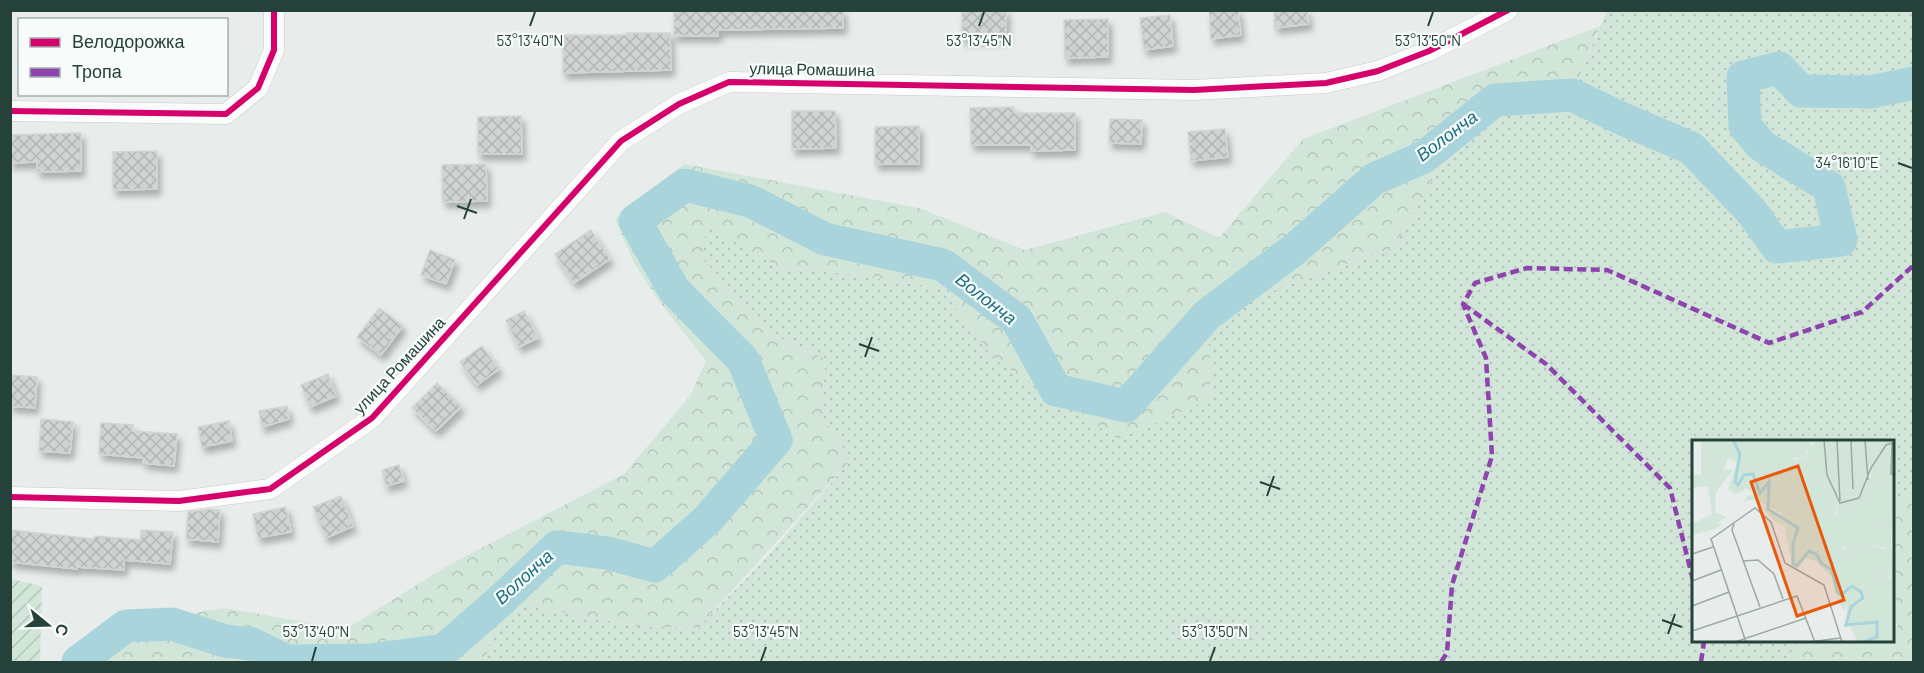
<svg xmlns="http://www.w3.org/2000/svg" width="1924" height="673" font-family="Barlow,sans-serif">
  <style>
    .grass { fill: url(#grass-dots) }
    .forest { fill: url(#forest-crowns) }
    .garden { fill: url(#garden-furrows) }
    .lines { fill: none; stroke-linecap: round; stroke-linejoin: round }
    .river { stroke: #a9d4db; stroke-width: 33 }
    .building { fill: url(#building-cross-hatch); stroke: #d1d6d4; stroke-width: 1.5; filter: url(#shadow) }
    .minor-casing { stroke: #c5cac8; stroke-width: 21 }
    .minor { stroke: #fcfcfc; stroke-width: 20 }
    .quiet { stroke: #8e44ad; stroke-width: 4.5; stroke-dasharray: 9 4.5; stroke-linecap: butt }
    .cycleway-casing { stroke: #f7fbf9; stroke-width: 10 }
    .cycleway { stroke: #d6006c; stroke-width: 6 }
    .ticks { fill: none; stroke: #24423a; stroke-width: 2 }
    .labels { text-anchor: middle; stroke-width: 4.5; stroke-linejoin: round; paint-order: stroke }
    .street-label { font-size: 16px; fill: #24423a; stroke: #f7fbf9 }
    .water-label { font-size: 18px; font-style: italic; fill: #1c6f80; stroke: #f7fbf9 }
    .inset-river { fill: none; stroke: #a9d4db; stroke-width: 3 }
    .inset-road { fill: none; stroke: #9aa9a4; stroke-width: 1.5 }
    .view { fill: #e8590c; fill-opacity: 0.15; stroke: #e8590c; stroke-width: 3 }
    .inset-edge { fill: none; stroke: #24423a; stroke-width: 3 }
    .ticks-label { font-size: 15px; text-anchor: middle; fill: #24423a; stroke: #f7fbf9; stroke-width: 4.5; stroke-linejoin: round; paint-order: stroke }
  </style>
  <defs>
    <pattern id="grass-dots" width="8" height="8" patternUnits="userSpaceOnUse" patternTransform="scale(1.5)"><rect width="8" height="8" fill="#d1e6d8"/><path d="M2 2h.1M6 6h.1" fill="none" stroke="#b3c6ba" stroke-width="1.8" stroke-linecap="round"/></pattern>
    <pattern id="forest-crowns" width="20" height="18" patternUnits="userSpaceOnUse" patternTransform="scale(1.5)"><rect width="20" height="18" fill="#d1e6d8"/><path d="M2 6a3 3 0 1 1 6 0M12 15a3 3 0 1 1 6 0" fill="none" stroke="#b3c6ba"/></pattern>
    <pattern id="garden-furrows" width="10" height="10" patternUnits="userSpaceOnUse" patternTransform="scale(1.5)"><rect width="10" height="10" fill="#d1e6d8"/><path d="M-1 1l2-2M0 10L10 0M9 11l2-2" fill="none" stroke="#b3c6ba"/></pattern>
    <pattern id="building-cross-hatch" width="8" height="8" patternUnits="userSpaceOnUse" patternTransform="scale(1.5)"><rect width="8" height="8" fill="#cfd4d2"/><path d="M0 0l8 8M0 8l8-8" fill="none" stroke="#b2b7b5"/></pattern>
    <filter id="shadow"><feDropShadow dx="3.5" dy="6" stdDeviation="3" flood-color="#0004"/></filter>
  </defs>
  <rect width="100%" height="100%" fill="#e8edeb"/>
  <g class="grass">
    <path d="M1607 11H1913V487L1893 513 1892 442H1693V642H1799L1784 662H485L500 601 638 626 698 628 765 559 851 460 822 416 825 359 769 333 702 258 707 224 780 268 824 271 941 288 994 359 1211 399 1207 315 1394 247 1434 177 1495 100 1572 94Z"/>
    <path d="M225 641 252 644 289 662H214Z"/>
  </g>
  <g class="forest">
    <path d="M1600 26 1572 95 1494 100 1434 177 1394 247 1207 315 1211 399 1118 439 994 359 941 288 824 271 780 268 707 225 702 258 769 333 825 359 822 416 851 460 698 628 638 626 500 601 485 662H289L252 644 226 641 214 662H66L94 630 224 608 346 629 447 566 624 474 690 396 706 361 658 300 634 263 615 219 684 164 919 208 1025 250 1165 212 1219 238 1303 139Z"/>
    <path d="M1913 487V662H1784L1799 642H1892L1893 626 1898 627 1892 612 1893 513Z"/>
  </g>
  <path class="garden" d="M11 579 42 586 40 662H11Z"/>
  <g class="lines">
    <path class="river" d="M78 662 126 626 172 624 225 641 252 644 286 661 371 660 444 650 500 601 557 547 607 553 655 566 707 520 776 440 743 360 674 290 635 221 685 185 750 201 825 239 943 265 1017 320 1056 390 1126 406 1207 315 1296 248 1374 179 1424 157 1495 100 1572 95 1625 120 1691 148 1752 212 1777 247 1841 240 1829 187 1762 146 1745 126 1743 77 1779 68 1801 91 1870 92 1914 83"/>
  </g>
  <g class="building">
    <path d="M674 10H843V28L718 30V36H674Z"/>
    <path d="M962 10H1006V38L962 39Z"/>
    <path d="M1209 10H1238L1241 35 1211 39Z"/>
    <path d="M1274 10H1307L1309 24 1275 28Z"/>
    <path d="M1170 15 1173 46 1144 50 1140 18Z"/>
    <path d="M1108 19V57L1065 58 1064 20Z"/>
    <path d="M626 33H670L671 70 563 73V35H626Z"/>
    <path d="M1014 107V113H1075V150L1031 151V145H971L970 108Z"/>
    <path d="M792 111H835L836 148 792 149Z"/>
    <path d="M521 116 522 154H478V117Z"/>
    <path d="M1110 119 1142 120 1141 144 1109 143Z"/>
    <path d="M919 126V164H875V127Z"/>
    <path d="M1225 129 1228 157 1191 161 1188 132Z"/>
    <path d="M81 133V171L37 172V162L10 163V135Z"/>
    <path d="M157 151V189L113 190V152Z"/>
    <path d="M486 164 487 201 443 202 442 165Z"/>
    <path d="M591 230 610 259 574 283 555 254Z"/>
    <path d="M430 250 455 260 446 284 421 275Z"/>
    <path d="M379 308 403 326 381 355 357 337Z"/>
    <path d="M524 311 538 338 519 347 506 320Z"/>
    <path d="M482 346 499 369 477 385 460 362Z"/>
    <path d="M328 374 336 396 310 407 301 385Z"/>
    <path d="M10 375 37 377 35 408 10 406Z"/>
    <path d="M437 383 461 407 436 431 412 408Z"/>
    <path d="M287 406 289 419 262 427 259 411Z"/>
    <path d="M41 419 73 422 70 453 39 451Z"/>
    <path d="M229 421 232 441 202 447 198 427Z"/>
    <path d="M101 423 133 425 132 431 177 434 174 466 143 463 144 458 99 454Z"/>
    <path d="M399 465 404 481 386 486 382 470Z"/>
    <path d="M341 496 353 526 326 538 313 507Z"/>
    <path d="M286 507 291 532 258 538 253 514Z"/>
    <path d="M210 509 220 510 218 542 186 539 188 512Z"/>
    <path d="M10 530 94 539 95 536 141 540V530L173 532 170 564 124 560V570L77 567V569L10 562Z"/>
  </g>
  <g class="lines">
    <g class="minor-casing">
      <g id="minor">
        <path d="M10 111 226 114 258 88 274 50V10"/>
        <path d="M10 497 179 501 270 489 372 418 621 141 679 104 729 82 1194 90 1326 83 1378 71 1429 51 1508 10"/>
      </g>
    </g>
    <use href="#minor" class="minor"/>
    <g class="quiet">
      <path d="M1463 304 1546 364 1670 488 1693 580"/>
      <path d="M1441 662 1447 653 1452 585 1492 456 1486 358 1463 304 1475 283 1527 268 1607 270 1769 343 1862 312 1914 265"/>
      <path d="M1701 662 1704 642"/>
    </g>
    <g class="cycleway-casing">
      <g id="cycleway">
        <path d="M10 111 226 114 258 88 274 50V10"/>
        <path d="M10 497 179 501 270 489 372 418 621 141 679 104 729 82 1194 90 1326 83 1378 71 1429 51 1508 10"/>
      </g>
    </g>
    <use href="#cycleway" class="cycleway"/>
  </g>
  <path class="ticks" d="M530 26 535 12M979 26 984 12M1428 26 1433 12M1898 163 1912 168M457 206 477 213M464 219 471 199M859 344 879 351M865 357 872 337M1260 482 1280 489M1267 496 1274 476M1662 620 1682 627M1668 634 1675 614M312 661 316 647M761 661 766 647M1210 661 1215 647"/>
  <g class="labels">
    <g class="street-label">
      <text transform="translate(812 69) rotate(1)" y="6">улица Ромашина</text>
      <text transform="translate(399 365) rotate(-47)" y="6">улица Ромашина</text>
    </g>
    <g class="water-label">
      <text transform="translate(1447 136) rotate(-37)" y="6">Волонча</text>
      <text transform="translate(986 299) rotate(38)" y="6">Волонча</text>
      <text transform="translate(524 577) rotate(-42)" y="6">Волонча</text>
    </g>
  </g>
  <g transform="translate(1692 440)">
    <rect width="202" height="202" fill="#e8edeb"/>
    <path d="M9 0H36L45 22 36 18 31 30 42 29 24 52 23 72 35 77 25 83H30L24 89 0 95V84L20 74 16 46 0 48V35H9ZM41 0H122L114 11 116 16 101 18 103 29 114 37 138 32 137 44 130 48 146 65 143 77 159 71 170 46 179 36 189 42 202 40V51L192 57 196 85 150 108 161 114 178 105 195 110V136L202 141V202H172L186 190 188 180 169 179 156 184 161 168 171 162 144 145V135L135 127 132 112 117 106 104 121 102 104 106 98 89 73 64 60H55L50 65 55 56 63 54 53 48 57 43 52 35 64 37 56 28 46 45 43 42 50 15Z" fill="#d1e6d8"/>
    <path d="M36 0H42L50 14 43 42 46 44 56 28 65 38 53 35 57 43 50 52 42 54 36 49 45 22ZM200 2 198 31H202V40L189 42 179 36V28L194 5ZM120 5 122 16 138 32 114 37 87 25 115 16 116 7ZM137 44 141 54 168 57 158 71 145 79 146 65 130 50ZM202 50 199 100 202 141 187 126 185 117 192 114 194 108 178 105 161 114 150 111 159 102 196 85 191 56ZM68 64 109 88 102 104 104 121 117 106 132 112 135 127 144 129V145L152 152 159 143 166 146 174 157 161 168 156 183 168 178 189 179 185 197 168 202 181 185H154L155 164 167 157 161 150 152 157 146 154 140 137 123 121 113 118 105 128 100 124 92 85 83 82Z" fill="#d1e6d8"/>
    <path d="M125 0H202V31L191 29 190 22 193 12 201 11 200 3 194 5 179 28 168 57 148 64 137 44V29H127L122 16 120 5ZM161 150 167 157 155 164 152 171 145 159ZM185 182 180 197 166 202 158 187Z" fill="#d1e6d8"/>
    <path class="inset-river" d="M41 0 48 14 43 42 46 45 52 35 61 34 68 53 77 42 76 69 106 88 101 104V124L105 126 117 111 124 114 130 124 140 130 145 152 149 155 160 146 169 152 171 158 159 167 154 185 185 182V197L172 202"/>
    <path class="inset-road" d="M132 0 135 35 148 63 167 58 179 28 194 5 203 2M145 0 148 61M159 0 161 49M173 0 176 40M200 3 199 34 203 33M42 84 40 90 68 167M0 114 21 107M51 121 66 120 82 134 91 159M0 141 29 130M0 166 37 152M0 191 105 156 123 202M43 202 114 178M54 202 19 99 63 68 79 82 93 123 132 145 150 202M118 202 148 198"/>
    <path class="view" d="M106 26 152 160 105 176 59 42Z"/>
    <rect width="202" height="202" class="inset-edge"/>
  </g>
  <g class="ticks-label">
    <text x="530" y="46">53°13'40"N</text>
    <text x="979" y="46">53°13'45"N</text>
    <text x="1428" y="46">53°13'50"N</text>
    <text x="1847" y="168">34°16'10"E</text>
    <text x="316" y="637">53°13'40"N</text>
    <text x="766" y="637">53°13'45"N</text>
    <text x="1215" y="637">53°13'50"N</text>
  </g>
  <rect width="1924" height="673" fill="none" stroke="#24423a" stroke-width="24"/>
  <rect x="18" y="18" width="210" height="78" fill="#f7fbf9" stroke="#a3b1ad" stroke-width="1.5"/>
  <rect x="30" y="38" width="30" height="9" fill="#d6006c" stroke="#a3b1ad" stroke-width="1.5"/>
  <text x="72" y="48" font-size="18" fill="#24423a">Велодорожка</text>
  <rect x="30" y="68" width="30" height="9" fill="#8e44ad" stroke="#a3b1ad" stroke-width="1.5"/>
  <text x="72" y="78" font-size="18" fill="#24423a">Тропа</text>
  <g transform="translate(48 625) rotate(109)" stroke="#f7fbf9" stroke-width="4.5" paint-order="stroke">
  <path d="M0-4.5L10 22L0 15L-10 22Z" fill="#24423a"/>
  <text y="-9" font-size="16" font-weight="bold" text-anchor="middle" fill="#24423a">С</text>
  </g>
</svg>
